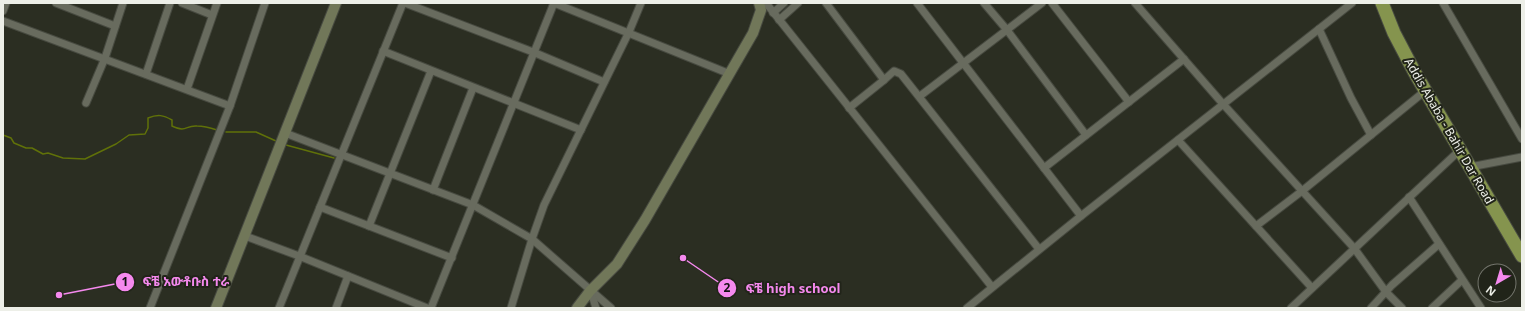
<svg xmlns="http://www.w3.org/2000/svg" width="1525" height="311" font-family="Georgia,'Noto Sans Ethiopic',serif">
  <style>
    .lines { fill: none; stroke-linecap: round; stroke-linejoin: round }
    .stream { stroke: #607109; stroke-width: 1.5 }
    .street-casing { stroke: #474a40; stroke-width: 9 }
    .secondary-casing { stroke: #474a40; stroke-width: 12 }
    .highway-casing { stroke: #474a40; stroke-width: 15 }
    .street { stroke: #686b5e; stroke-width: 7 }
    .secondary { stroke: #717759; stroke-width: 10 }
    .highway { stroke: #85944e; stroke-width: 13 }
    .labels { text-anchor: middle; stroke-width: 4; stroke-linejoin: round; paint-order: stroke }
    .street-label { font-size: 12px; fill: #edefe8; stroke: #212419 }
    .leader { fill: none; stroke: #f589ee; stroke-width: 1.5 }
    .callout-dot { fill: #f589ee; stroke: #212419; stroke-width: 1.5 }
    .mark-label { font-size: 12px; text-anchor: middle; font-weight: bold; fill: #111 }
    .callout-label { font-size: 13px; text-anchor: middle; font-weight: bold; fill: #f589ee; stroke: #212419; stroke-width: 4; stroke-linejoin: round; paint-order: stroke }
  </style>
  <rect width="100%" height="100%" fill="#2b2e22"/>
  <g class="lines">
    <g class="stream">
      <path d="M226 132H256L276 141"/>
      <path d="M3 135 11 138 14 143 26 148H32L43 154 48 153 63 158 85 159 116 144 129 135 145 134 148 128V118C158 114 163 115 172 120V126C187 133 185 125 197 126 204 126 211 128 217 130"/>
      <path d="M286 145 334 158"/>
    </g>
    <g class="street-casing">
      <g id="street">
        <path d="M56 3 115 26"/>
        <path d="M182 3 212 15"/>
        <path d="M405 3 533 52 604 82"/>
        <path d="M766 3 992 287"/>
        <path d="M826 3 884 80 894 71 901 74 1039 249"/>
        <path d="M917 3 1081 216"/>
        <path d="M984 3 1007 30 1086 135"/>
        <path d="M1052 3 1129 102"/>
        <path d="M1135 3 1223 104 1354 248 1386 292 1402 308"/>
        <path d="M1443 3 1522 139"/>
        <path d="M3 11 6 3"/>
        <path d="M773 13 784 3"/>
        <path d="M779 20 798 3"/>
        <path d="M3 21 230 106"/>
        <path d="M1319 29 1351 98 1371 135"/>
        <path d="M383 51 581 130"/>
        <path d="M146 74 170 3"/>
        <path d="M187 89 217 3"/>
        <path d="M920 96 1042 3"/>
        <path d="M86 103 105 58 123 3"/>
        <path d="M849 108 884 80"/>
        <path d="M285 133 473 205 532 239 611 308"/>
        <path d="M1178 140 1312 288"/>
        <path d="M1470 167 1522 157"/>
        <path d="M1044 168 1184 59"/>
        <path d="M433 190 473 88"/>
        <path d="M1409 197 1481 308"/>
        <path d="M320 207 452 258"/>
        <path d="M369 226 431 71"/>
        <path d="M1256 226 1302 191 1425 91"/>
        <path d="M245 236 299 256 427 308"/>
        <path d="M591 292 596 308"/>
        <path d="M150 308 230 106 265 3"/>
        <path d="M279 308 403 3"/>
        <path d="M336 308 348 276"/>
        <path d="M431 308 554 3 730 74"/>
        <path d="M511 308 532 239 544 205 629 32 641 3"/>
        <path d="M967 308 1081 216 1352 3"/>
        <path d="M1291 308 1460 150"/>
        <path d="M1371 308 1392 285 1439 244"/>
        <path d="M1432 308 1462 280"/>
      </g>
    </g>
    <g class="secondary-casing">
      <g id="secondary">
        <path d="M216 308 336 3"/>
        <path d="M577 308 590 291 617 264 645 220 753 33 761 10 759 3"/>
      </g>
    </g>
    <g class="highway-casing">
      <path id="highway" d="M1382 3 1394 33 1415 73 1522 256"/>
    </g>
    <use href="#street" class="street"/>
    <use href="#secondary" class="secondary"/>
    <use href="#highway" class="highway"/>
  </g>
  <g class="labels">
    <g class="street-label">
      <text transform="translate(1449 131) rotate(60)" y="4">Addis Ababa - Bahir Dar Road</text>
    </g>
  </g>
  <path class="leader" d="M59 295L125 282M683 258L727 288"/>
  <g class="callout-dot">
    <circle cx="59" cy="295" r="4"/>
    <circle cx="683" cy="258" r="4"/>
    <circle cx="125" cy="282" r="10"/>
    <circle cx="727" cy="288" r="10"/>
  </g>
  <g class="mark-label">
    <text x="125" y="286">1</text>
    <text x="727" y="292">2</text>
  </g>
  <g class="callout-label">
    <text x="186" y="286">ፍቼ አውቶቡስ ተራ</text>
    <text x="793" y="293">ፍቼ high school</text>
  </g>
  <rect width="1525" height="311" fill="none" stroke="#edefe8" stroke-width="8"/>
  <g transform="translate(1497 283) rotate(218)"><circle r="19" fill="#212419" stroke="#73756c"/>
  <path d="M0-3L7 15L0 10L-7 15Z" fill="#f589ee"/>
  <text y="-6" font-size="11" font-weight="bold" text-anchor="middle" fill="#edefe8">N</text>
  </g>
</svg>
